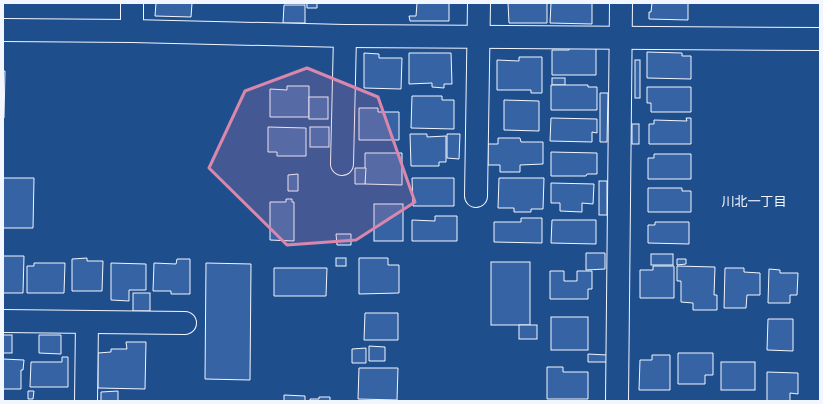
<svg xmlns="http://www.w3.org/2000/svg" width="823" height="404" font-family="'Open Sans','Noto Sans JP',sans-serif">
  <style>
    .building { fill: #3563a3; stroke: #f2f6ff }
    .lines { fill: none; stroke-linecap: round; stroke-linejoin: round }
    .street-casing { stroke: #f2f6ff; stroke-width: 24 }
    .street { stroke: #1f4e8c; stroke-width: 22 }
    .marked { fill: #da87ad; fill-opacity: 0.2; stroke: #da87ad; stroke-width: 3; stroke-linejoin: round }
    .labels { text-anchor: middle; stroke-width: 3; stroke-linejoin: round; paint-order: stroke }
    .neighbourhood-label { font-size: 13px; fill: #f2f6ff; stroke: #1f4e8c }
  </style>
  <rect width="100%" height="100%" fill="#1f4e8c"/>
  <g class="building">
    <path d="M156 3H192L191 17 155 16Z"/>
    <path d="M301 3H328H317V8H307V4Z"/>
    <path d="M417 3H449V21H410L409 16H416Z"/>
    <path d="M508 3H547V23H509Z"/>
    <path d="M551 3H592V24L550 23Z"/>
    <path d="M652 3H688V20L649 19V12H651Z"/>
    <path d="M284 5H305V23H283Z"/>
    <path d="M570 46H596V75H552V50H569Z"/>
    <path d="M647 52 682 53V56H691V79L647 78Z"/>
    <path d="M364 53 379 54V58H402L401 89 364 88Z"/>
    <path d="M409 53H451L452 84H444V88L432 87V83L409 84Z"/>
    <path d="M519 57H542V93H531V90H497V60L519 61Z"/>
    <rect x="635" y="60" width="5" height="38"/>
    <path d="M3 71H5L4 118H3Z"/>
    <rect x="552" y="78" width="13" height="7"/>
    <path d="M551 85H588V87H597V110H551Z"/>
    <path d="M287 86H309V117H270V89L287 90Z"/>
    <path d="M647 87H691V112H651V103H647Z"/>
    <path d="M600 93H608L607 142H600Z"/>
    <path d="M412 96H442V100H454V129L411 128Z"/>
    <rect x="309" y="97" width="19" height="22"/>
    <path d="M504 100 539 101V131L504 130Z"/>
    <path d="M359 108H378V112H399V140H359Z"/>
    <path d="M551 118 597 119V133L592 132V142L550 141Z"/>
    <path d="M686 118H691V144H649V124H654V120L687 121Z"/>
    <rect x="632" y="124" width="7" height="20"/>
    <path d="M268 127 306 128V156H277V152H268Z"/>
    <rect x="310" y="127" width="19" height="20"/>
    <path d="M410 134H427V137L446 136V162H439V166H411Z"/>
    <path d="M447 134H460L459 159 447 158Z"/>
    <path d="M498 138H520L521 142H543V164L520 165V172H500V165H488V144H498Z"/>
    <path d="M551 152 597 153V174H587L586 176H551Z"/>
    <path d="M365 153H402V185L365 184Z"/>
    <path d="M654 154H691V179H648V158H654Z"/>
    <path d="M355 168H366L365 184H355Z"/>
    <path d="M298 174V191H288V175Z"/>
    <path d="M3 178H34L33 228H3Z"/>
    <path d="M412 178H454V206H413Z"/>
    <path d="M499 178H544L543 209H531V212H514V208H498Z"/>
    <rect x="599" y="181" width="8" height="34"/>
    <path d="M551 183 594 184 593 204 582 203V212L560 211V203H551Z"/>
    <path d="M648 188H682V191H691V212H648Z"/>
    <path d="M286 199H292V202H294V241L270 240V202H286Z"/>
    <rect x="374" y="204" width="29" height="37"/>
    <path d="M435 216H457V241H412V220L435 221Z"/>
    <path d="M521 218H542V243L494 242V222H521Z"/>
    <path d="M552 220H596V244L551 243Z"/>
    <path d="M655 222H689V244L648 243V225H655Z"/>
    <path d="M336 234H351V245H337Z"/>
    <path d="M586 253H605V269L586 270Z"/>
    <rect x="651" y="254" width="22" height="11"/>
    <path d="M3 256H24L23 293H3Z"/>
    <path d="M87 258V261H103L102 291H72V259Z"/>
    <rect x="336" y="258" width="10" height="8"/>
    <path d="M359 258H388V265H399V293L359 294Z"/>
    <path d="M177 259H190V294H171V291H153L154 263 176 264Z"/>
    <path d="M677 259H686V264L677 265Z"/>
    <rect x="491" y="262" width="39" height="63"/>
    <path d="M34 263H65L64 293H27V266H34Z"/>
    <path d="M111 263 146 264V290H129V301L111 300Z"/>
    <path d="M206 263 251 264 250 380 205 379Z"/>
    <path d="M653 266H674V298H640V270H653Z"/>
    <path d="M677 266 715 267 714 295H717V310H693V303L681 302V281H677Z"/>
    <path d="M274 268H327L326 296H274Z"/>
    <path d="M725 268H744V272L760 273V295H747L746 308H724Z"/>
    <path d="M769 269 780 270V273H798L797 295H790V303H768Z"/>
    <path d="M550 271H564V281H577V271H592V289H588V299H550Z"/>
    <rect x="133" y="293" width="17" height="18"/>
    <path d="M365 313H398V340H364Z"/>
    <rect x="551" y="317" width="37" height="33"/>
    <path d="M768 319H793V351L767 350Z"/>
    <rect x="519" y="325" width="18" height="14"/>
    <rect x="3" y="335" width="9" height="18"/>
    <path d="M39 335H61V354L39 353Z"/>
    <path d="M126 342H146L145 389 98 388V353L111 352V349H127Z"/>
    <path d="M369 346 385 347V361H369Z"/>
    <path d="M366 348V363H352V349Z"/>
    <path d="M678 353H713V375H705V384H678Z"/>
    <path d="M588 354 607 355V362H588Z"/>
    <path d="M652 355H670V390H639L640 360H652Z"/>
    <path d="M62 357H68V387H30L31 362H62Z"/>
    <path d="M3 359 24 360 23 370H21V389H3Z"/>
    <rect x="721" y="362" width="34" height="28"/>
    <path d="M547 367H563V372H588V399H547Z"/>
    <path d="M359 368H398L397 400 358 399Z"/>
    <path d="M767 372 798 373V394L790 393V401H767Z"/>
    <path d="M28 391H34L33 399H28Z"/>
    <path d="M118 391V401H101V392Z"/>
    <path d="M284 395 305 396V401H284Z"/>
    <path d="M319 397H330V401H310V399H319Z"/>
  </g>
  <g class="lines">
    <g class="street-casing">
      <g id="street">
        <path d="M3 30 132 31 345 36 820 39"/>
        <path d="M132 31V3"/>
        <path d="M342 164 345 36"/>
        <path d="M476 196 479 3"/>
        <path d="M3 321 185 323"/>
        <path d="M86 401 87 322"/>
        <path d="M617 401 621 3"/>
      </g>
    </g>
    <use href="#street" class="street"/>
  </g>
  <path class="marked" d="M307 68 378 97 415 202 356 240 287 245 209 168 245 91Z"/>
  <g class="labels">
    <g class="neighbourhood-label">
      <text x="754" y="206">川北一丁目</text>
    </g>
  </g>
  <rect width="823" height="404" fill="none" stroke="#f2f6ff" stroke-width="8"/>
</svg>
